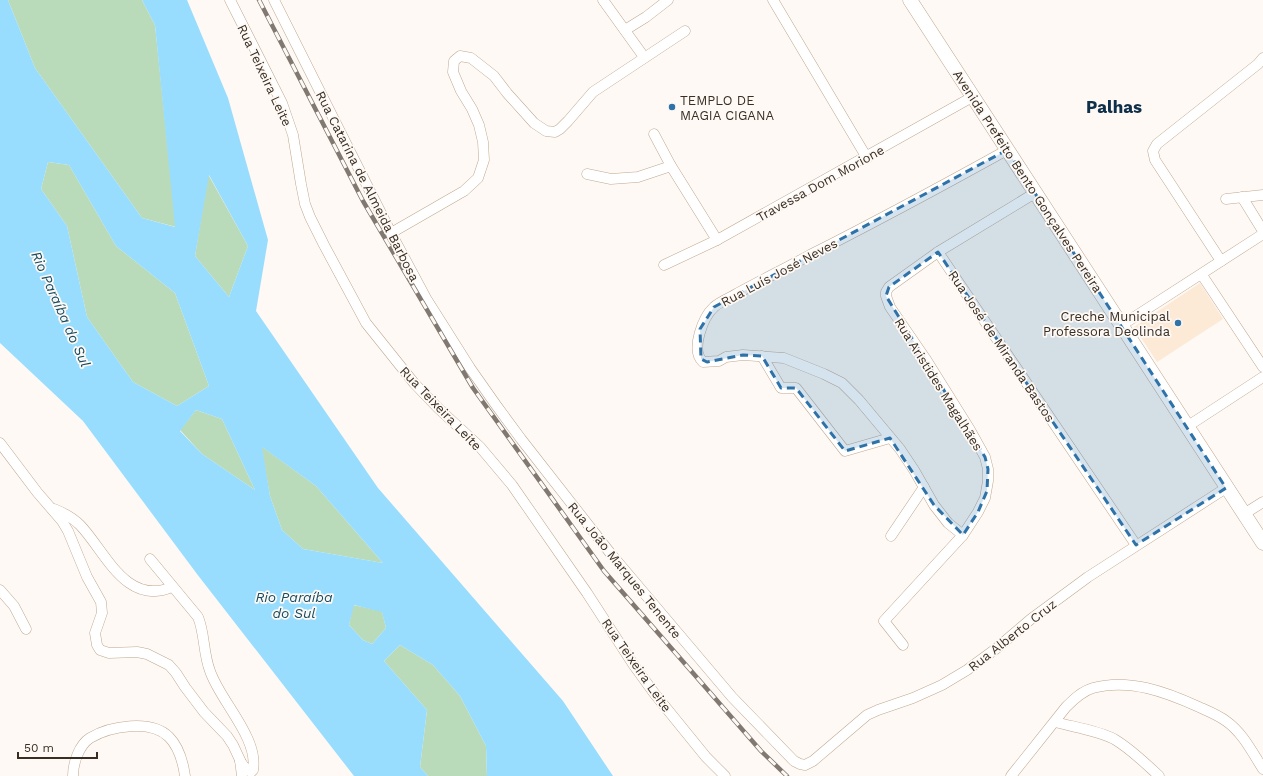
<svg xmlns="http://www.w3.org/2000/svg" width="1263" height="776" font-family="'Work Sans',sans-serif">
  <style>
    .built { fill: #fcead7 }
    .green { fill: #badbba }
    .water { fill: #98ddfe; fill-rule: evenodd }
    .lines { fill: none; stroke-linecap: round; stroke-linejoin: round }
    .street-casing { stroke: #c0a890; stroke-width: 11 }
    .secondary-casing { stroke: #c0a890; stroke-width: 15 }
    .street { stroke: #fff; stroke-width: 10 }
    .secondary { stroke: #fff; stroke-width: 14 }
    .rail-casing { stroke: #817971; stroke-width: 4.5 }
    .rail { stroke: #fef9f4; stroke-width: 3; stroke-dasharray: 9; stroke-linecap: butt }
    .marked { fill: #2f72a8; fill-opacity: 0.2; stroke: #2f72a8; stroke-width: 3; stroke-dasharray: 8 5; stroke-linejoin: round }
    .poi-dot { fill: #2f72a8; stroke: #fef9f4; stroke-width: 1.5 }
    .labels { text-anchor: middle; stroke-width: 3.5; stroke-linejoin: round; paint-order: stroke }
    .street-label { font-size: 13px; fill: #382e24; stroke: #fef9f4 }
    .poi-label { font-size: 13px; fill: #382e24; stroke: #fef9f4; text-anchor: start }
    .water-label { font-size: 14px; font-style: italic; fill: #154d63; stroke: #fef9f4 }
    .district-label { font-size: 17px; font-weight: bold; fill: #0f304a; stroke: #fef9f4 }
  </style>
  <rect width="100%" height="100%" fill="#fef9f4"/>
  <path class="built" d="M1200 283 1223 319 1157 362 1134 327Z"/>
  <g class="green">
    <path d="M8 0H142L155 25 176 227 142 218 35 68Z"/>
    <path d="M48 162 69 165 116 246 175 293 209 386 177 406 133 382 87 317 67 226 41 189Z"/>
    <path d="M208 174 248 246 229 297 195 256Z"/>
    <path d="M196 410 222 419 255 490 202 454 180 430Z"/>
    <path d="M261 446 316 486 383 563 303 549 282 530 270 496Z"/>
    <path d="M353 605 382 611 386 628 372 644 363 640 349 625Z"/>
    <path d="M400 645 433 665 460 696 486 746 487 776H428L420 767 427 710 384 661Z"/>
  </g>
  <path class="water" d="M0 0H8L35 68 142 218 175 227 155 25 142 0H187L228 98 268 240 256 311 378 488 563 701 613 776H487L486 746 460 696 433 665 400 645 384 661 427 710 420 767 428 776H354L197 574 83 421 0 343ZM48 162 69 165 116 246 175 293 209 386 177 406 133 382 87 317 67 226 41 189ZM209 175 248 246 229 297 195 256ZM196 410 222 419 255 490 202 454 180 431ZM262 447 316 486 383 563 303 549 282 530 270 496ZM354 605 382 612 386 628 372 644 363 640 349 625Z"/>
  <g class="lines">
    <g class="street-casing">
      <g id="street">
        <path d="M230 0 282 103 293 135 301 184 305 204 310 217 324 245 366 323 414 383 438 408 480 447 512 485 587 593 633 664 654 693 706 757 725 776"/>
        <path d="M274 0 391 233 427 300 470 368 496 405 521 439 611 554 732 697 794 761 800 764 805 765 813 761 867 715 878 710 913 698 942 685 967 670 997 648 1031 619 1088 577 1226 488"/>
        <path d="M603 0 644 57"/>
        <path d="M773 0 867 158"/>
        <path d="M625 30 646 17 668 0"/>
        <path d="M654 134 671 166 717 240"/>
        <path d="M587 174 611 179 638 177 671 166"/>
        <path d="M1242 197 1263 231"/>
        <path d="M1226 199 1263 195"/>
        <path d="M391 233 464 191 478 178 484 160 483 142 479 125 472 109 461 91 453 72 454 61 460 56 471 58 494 76 507 93 534 123 546 131 555 132 560 129 568 121 593 92 685 31"/>
        <path d="M938 252 1136 545"/>
        <path d="M1221 261 1155 160 1153 151 1157 144 1258 64 1263 58"/>
        <path d="M664 265 717 240 974 96"/>
        <path d="M1202 275 1263 367"/>
        <path d="M1122 325 1263 234"/>
        <path d="M762 356 781 388H796L845 451 890 438"/>
        <path d="M1188 426 1263 377"/>
        <path d="M0 443 37 492 62 521 68 531 87 577 101 602 102 613 95 633 97 645 100 650 109 653 137 652 147 654 169 665 176 673 185 687 204 712 227 736 233 745 240 760 242 776"/>
        <path d="M54 509C64 513 73 518 80 525 105 551 126 607 172 587"/>
        <path d="M1244 514 1263 502"/>
        <path d="M963 535 948 523 934 505 914 470 900 449 859 400 842 383 824 374 784 358 743 355 726 357 719 361 703 362C690 350 703 317 714 307 721 301 730 298 738 293 762 280 786 268 810 255 877 221 942 186 1007 150"/>
        <path d="M891 536 924 487"/>
        <path d="M150 559 198 617C205 634 203 653 210 671 220 701 259 738 253 770L251 772 246 769 240 761"/>
        <path d="M0 590 14 606 26 629"/>
        <path d="M903 645 884 621 963 535 978 512 985 498 988 481V469L985 457 970 430 925 358 890 307 886 296V292L889 287 938 252 1035 193"/>
        <path d="M1055 722C1073 727 1097 730 1114 739 1131 749 1145 763 1159 776"/>
        <path d="M73 776C73 763 79 745 90 738 110 726 151 719 169 737 179 747 183 762 185 776"/>
        <path d="M1011 776 1066 707C1073 700 1082 691 1093 688 1129 678 1166 692 1199 707 1208 711 1218 715 1226 721 1243 733 1252 752 1263 769"/>
      </g>
    </g>
    <g class="secondary-casing">
      <path id="secondary" d="M910 0 1263 543"/>
    </g>
    <use href="#street" class="street"/>
    <use href="#secondary" class="secondary"/>
    <g class="rail-casing">
      <path id="rail" d="M259 0 363 201 473 388 604 571 761 751 787 776"/>
    </g>
    <use href="#rail" class="rail"/>
  </g>
  <path class="marked" d="M1007 150 1226 488 1136 545 938 252 889 287 886 296 985 457 988 469 987 491 978 512 963 535 934 505 890 438 845 451 796 388H781L762 356 743 355 707 362 701 359 700 329 714 307Z"/>
  <g class="poi-dot">
    <circle cx="672" cy="107" r="4"/>
    <circle cx="1178" cy="323" r="4"/>
  </g>
  <g class="labels">
    <g class="street-label">
      <text transform="translate(265 75) rotate(65)" y="5">Rua Teixeira Leite</text>
      <text transform="translate(1028 181) rotate(57)" y="5">Avenida Prefeito Bento Gonçalves Pereira</text>
      <text transform="translate(820 183) rotate(-29)" y="5">Travessa Dom Morione</text>
      <text transform="translate(368 186) rotate(63)" y="5">Rua Catarina de Almeida Barbosa</text>
      <text transform="translate(779 272) rotate(-28)" y="5">Rua Luís José Neves</text>
      <text transform="translate(1002 346) rotate(56)" y="5">Rua José de Miranda Bastos</text>
      <text transform="translate(939 384) rotate(58)" y="5">Rua Aristides Magalhães</text>
      <text transform="translate(441 408) rotate(46)" y="5">Rua Teixeira Leite</text>
      <text transform="translate(625 570) rotate(51)" y="5">Rua João Marques Tenente</text>
      <text transform="translate(1012 635) rotate(-38)" y="5">Rua Alberto Cruz</text>
      <text transform="translate(637 665) rotate(55)" y="5">Rua Teixeira Leite</text>
    </g>
    <g class="poi-label">
      <text x="680" y="105">TEMPLO DE<tspan x="680" dy="15">MAGIA CIGANA</tspan></text>
      <text x="1170" y="321" text-anchor="end">Creche Municipal<tspan x="1170" dy="15">Professora Deolinda</tspan></text>
    </g>
    <g class="water-label">
      <text transform="translate(61 309) rotate(66)" y="5">Rio Paraíba do Sul</text>
      <text x="294" y="602">Rio Paraíba<tspan x="294" dy="16">do Sul</tspan></text>
    </g>
    <g class="district-label">
      <text x="1114" y="113">Palhas</text>
    </g>
  </g>
  <path d="M18 752v6h79v-6" fill="none" stroke="#382e24" stroke-width="2"/>
  <text x="24" y="752" font-size="12" fill="#382e24" stroke="#fef9f4" stroke-width="3" paint-order="stroke">50 m</text>
</svg>
